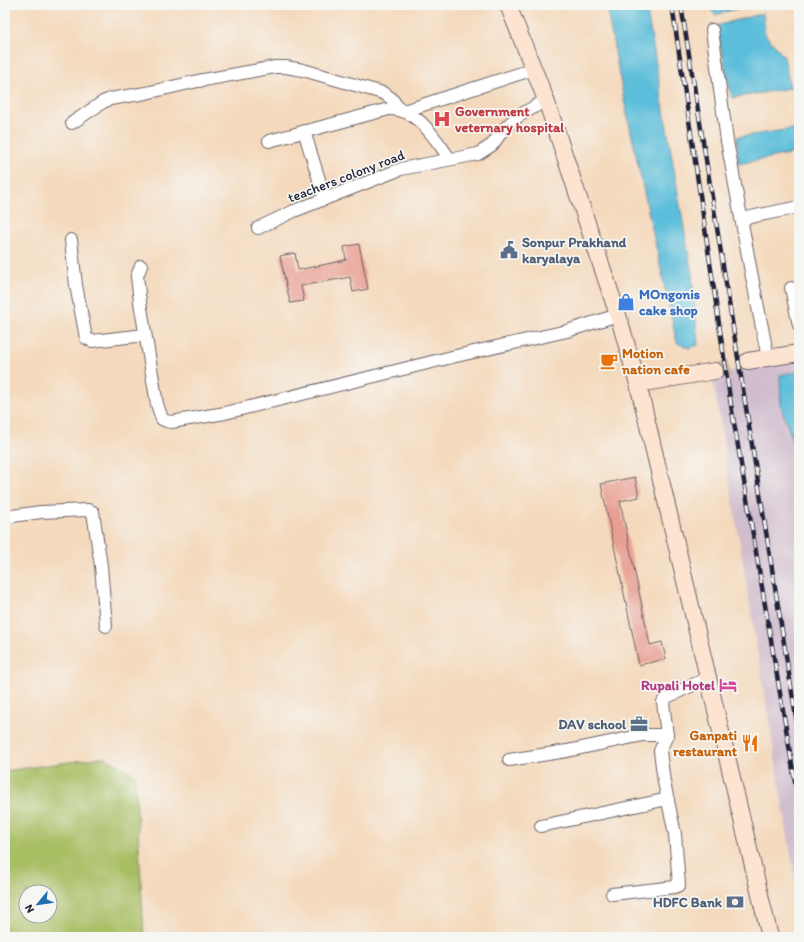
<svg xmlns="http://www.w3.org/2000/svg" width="804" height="942" font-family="Itim,sans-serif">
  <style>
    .industrial { fill: #d0bdcd }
    .green { fill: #a8be63; stroke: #65704f; fill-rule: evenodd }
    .water { fill: #5bbeda; stroke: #3e708a }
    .building { fill: #e9a094 }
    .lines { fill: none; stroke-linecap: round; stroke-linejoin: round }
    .secondary-tunnel { stroke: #cab4a2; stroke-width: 16; stroke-dasharray: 16 8; stroke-linecap: butt }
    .street-casing { stroke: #6c6268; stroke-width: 14 }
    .secondary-casing { stroke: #6c6268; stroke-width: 18 }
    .street { stroke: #fff; stroke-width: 12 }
    .secondary { stroke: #fde4d1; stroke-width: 16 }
    .rail-casing { stroke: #22223b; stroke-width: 4.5 }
    .rail { stroke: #f6f6f2; stroke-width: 3; stroke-dasharray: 9; stroke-linecap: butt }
    .labels { text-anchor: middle; stroke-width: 3.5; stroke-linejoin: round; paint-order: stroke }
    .health-label { font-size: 14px; font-weight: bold; fill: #be3a42; stroke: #f6f6f2; text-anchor: start }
    .street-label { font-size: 14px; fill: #22223b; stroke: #f6f6f2 }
    .service-label { font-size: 14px; font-weight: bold; fill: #4e5e75; stroke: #f6f6f2; text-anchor: end }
    .shop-label { font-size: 14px; font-weight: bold; fill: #366cbe; stroke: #f6f6f2; text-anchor: start }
    .food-label { font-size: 14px; font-weight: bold; fill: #c56008; stroke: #f6f6f2; text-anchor: start }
    .hotel-label { font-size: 14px; font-weight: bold; fill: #b23c85; stroke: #f6f6f2; text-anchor: end }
  </style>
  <rect width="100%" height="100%" fill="#f6f6f2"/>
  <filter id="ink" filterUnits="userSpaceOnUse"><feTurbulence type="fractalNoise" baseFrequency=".025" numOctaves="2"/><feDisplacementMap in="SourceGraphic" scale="8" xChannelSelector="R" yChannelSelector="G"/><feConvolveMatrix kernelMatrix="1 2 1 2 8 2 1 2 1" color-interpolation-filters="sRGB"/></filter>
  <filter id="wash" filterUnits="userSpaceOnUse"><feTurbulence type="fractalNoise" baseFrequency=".012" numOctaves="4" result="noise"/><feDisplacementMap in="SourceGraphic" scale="16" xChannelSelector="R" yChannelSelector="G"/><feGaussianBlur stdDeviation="0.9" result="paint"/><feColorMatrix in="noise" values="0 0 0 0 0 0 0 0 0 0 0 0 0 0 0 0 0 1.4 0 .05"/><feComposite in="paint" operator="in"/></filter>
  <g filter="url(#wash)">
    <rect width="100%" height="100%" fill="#f4d9bc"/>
    <path class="industrial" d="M799 359V904L712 374Z"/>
    <path class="green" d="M105 757 135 775 144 937H5V771ZM26 892H50V916H26Z"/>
    <g class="water">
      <path d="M606 5H646L692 275 698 345 689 348 677 343 624 100Z"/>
      <path d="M708 5H750L715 15Z"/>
      <path d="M763 13 765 34 784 57 790 88 732 98 716 26Z"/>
      <path d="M799 128V152L738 164 737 137Z"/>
      <path d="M799 372V460L781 406 780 375Z"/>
    </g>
    <g id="blocks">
      <g class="building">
        <path d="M359 244 368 289 353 292 350 277 301 286 304 301 290 303 280 256 295 253 298 270 346 260 344 247Z"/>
        <path d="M635 477 639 497 620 501 650 645 662 642 666 659 639 665 601 484Z"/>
      </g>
    </g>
  </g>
  <g filter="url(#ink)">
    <use href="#blocks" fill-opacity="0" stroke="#6c6268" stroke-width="1"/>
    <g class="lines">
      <path class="secondary-tunnel" d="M715 371 748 361"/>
      <g class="street-casing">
        <g id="street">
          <path d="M712 30 727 141 751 272 768 358"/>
          <path d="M404 111 534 69"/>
          <path d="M72 123 103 102 110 99 146 93 198 81 275 67H286L303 70 383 93 391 98 400 110"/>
          <path d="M304 131 325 199"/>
          <path d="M269 141 389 109C418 108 435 139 450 159"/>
          <path d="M741 219 799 207"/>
          <path d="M258 228 294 211 401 169 478 154 492 145 503 130 517 117 546 100"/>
          <path d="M71 240 76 285 86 338 92 341 145 335"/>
          <path d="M141 266 137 276 140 302 157 404 162 419 166 421 171 422 225 413 456 356 567 331 618 315"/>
          <path d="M791 288 799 325"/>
          <path d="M5 517 41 512 88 510 93 512 101 566 106 626"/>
          <path d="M509 760 567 751 643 735H667"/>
          <path d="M541 826 668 799"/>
          <path d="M612 894 675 887 679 885 675 834 664 782 660 751 667 735 663 702 667 697 708 678"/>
        </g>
      </g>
      <g class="secondary-casing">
        <g id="secondary">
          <path d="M508 5 546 100 618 315 638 384 770 937"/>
          <path d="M748 361 799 353"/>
          <path d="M638 384 715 371"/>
        </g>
      </g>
      <use href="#street" class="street"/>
      <use href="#secondary" class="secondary"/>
      <g class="rail-casing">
        <g id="rail">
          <path d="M672 5 731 405 799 805"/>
          <path d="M681 5 799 736"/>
        </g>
      </g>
      <use href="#rail" class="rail"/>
    </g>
  </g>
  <defs>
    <g id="hospital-bare" transform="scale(1.38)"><path d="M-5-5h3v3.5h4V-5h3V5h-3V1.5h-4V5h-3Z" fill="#e0444e" stroke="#f6f6f2" stroke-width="2.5" paint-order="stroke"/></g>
    <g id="civic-bare" transform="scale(1.38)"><path d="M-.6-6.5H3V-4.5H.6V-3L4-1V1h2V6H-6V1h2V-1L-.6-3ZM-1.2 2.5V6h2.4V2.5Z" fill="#5c6f8a" stroke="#f6f6f2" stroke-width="2.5" paint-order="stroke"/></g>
    <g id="shop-bare" transform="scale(1.38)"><path d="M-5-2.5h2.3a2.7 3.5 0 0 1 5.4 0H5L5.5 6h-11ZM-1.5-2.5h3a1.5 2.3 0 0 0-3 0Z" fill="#3f7fe0" stroke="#f6f6f2" stroke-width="2.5" paint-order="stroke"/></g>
    <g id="cafe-bare" transform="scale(1.38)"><path d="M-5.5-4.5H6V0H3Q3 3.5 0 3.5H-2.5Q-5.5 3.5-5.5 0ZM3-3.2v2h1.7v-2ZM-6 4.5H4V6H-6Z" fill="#e8710a" stroke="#f6f6f2" stroke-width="2.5" paint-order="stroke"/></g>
    <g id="hotel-bare" transform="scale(1.38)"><path d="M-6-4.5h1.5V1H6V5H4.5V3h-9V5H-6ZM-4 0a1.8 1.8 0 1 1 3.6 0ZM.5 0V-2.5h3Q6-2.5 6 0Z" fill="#d1479c" stroke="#f6f6f2" stroke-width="2.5" paint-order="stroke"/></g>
    <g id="office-bare" transform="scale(1.38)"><path d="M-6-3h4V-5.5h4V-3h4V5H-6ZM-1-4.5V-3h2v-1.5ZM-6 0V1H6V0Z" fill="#5c6f8a" stroke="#f6f6f2" stroke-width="2.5" paint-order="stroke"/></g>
    <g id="restaurant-bare" transform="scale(1.38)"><path d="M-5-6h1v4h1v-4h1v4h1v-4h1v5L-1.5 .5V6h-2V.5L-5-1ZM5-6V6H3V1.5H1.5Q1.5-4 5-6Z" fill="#e8710a" stroke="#f6f6f2" stroke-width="2.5" paint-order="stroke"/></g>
    <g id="bank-bare" transform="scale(1.38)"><path d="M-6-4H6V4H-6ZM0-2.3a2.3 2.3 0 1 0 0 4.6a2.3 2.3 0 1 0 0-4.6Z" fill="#5c6f8a" stroke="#f6f6f2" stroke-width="2.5" paint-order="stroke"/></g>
  </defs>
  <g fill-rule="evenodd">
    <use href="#hospital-bare" x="442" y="119"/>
    <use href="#civic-bare" x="509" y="250"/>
    <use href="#shop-bare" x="626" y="302"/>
    <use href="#cafe-bare" x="609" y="361"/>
    <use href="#hotel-bare" x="728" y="685"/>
    <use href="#office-bare" x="639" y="724"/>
    <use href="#restaurant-bare" x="750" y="743"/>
    <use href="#bank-bare" x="735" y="902"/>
  </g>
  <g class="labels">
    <g class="health-label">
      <text x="455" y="116">Government<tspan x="455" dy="16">veternary hospital</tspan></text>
    </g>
    <g class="street-label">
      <text transform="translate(346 176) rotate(-21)" y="5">teachers colony road</text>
    </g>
    <g class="service-label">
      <text x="522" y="247" text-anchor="start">Sonpur Prakhand<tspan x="522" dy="16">karyalaya</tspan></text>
      <text x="626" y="729">DAV school</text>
      <text x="722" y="907">HDFC Bank</text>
    </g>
    <g class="shop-label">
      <text x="639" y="299">MOngonis<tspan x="639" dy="16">cake shop</tspan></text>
    </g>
    <g class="food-label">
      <text x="622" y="358">Motion<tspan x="622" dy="16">nation cafe</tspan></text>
      <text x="737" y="740" text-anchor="end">Ganpati<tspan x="737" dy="16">restaurant</tspan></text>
    </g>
    <g class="hotel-label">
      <text x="715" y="690">Rupali Hotel</text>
    </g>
  </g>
  <rect width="804" height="942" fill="none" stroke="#f6f6f2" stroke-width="20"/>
  <g transform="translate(38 904) rotate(241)"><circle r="19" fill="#f6f6f2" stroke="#a1a1a9"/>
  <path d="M0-3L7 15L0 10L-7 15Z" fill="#1f6fb2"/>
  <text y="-6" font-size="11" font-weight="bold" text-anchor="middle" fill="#22223b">N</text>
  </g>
</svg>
